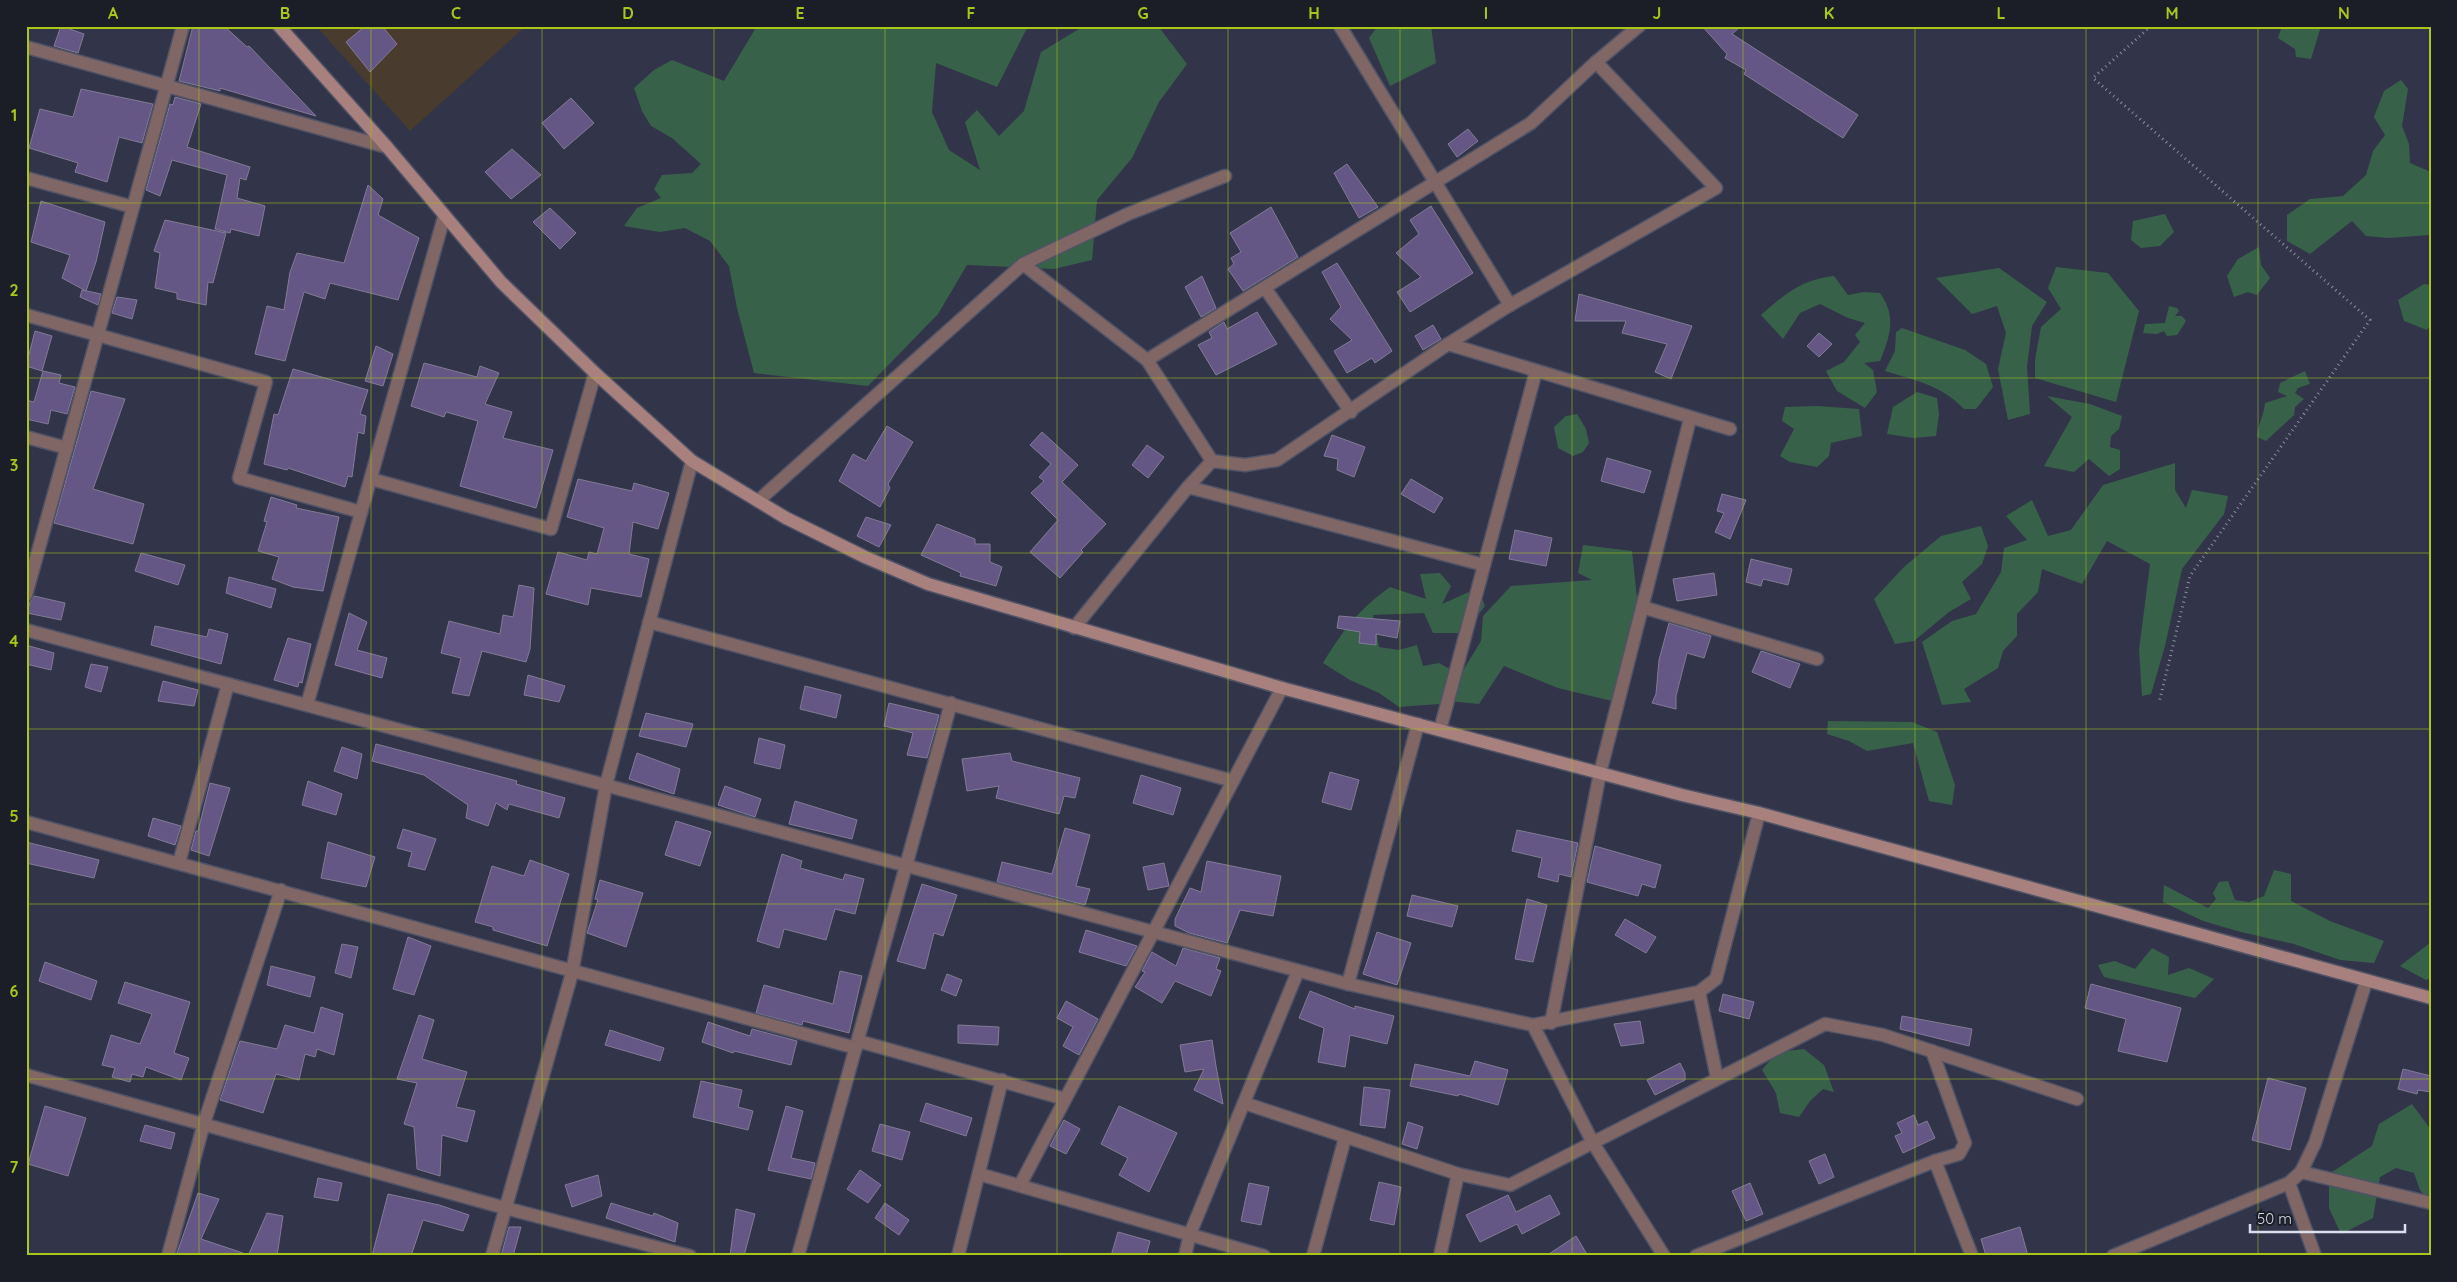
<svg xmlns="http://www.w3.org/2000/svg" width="2457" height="1282" font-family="Quicksand,sans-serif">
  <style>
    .industrial { fill: #493b2d }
    .green { fill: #386149 }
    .building { fill: #655785; stroke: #827b95 }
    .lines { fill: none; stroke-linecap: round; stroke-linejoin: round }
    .street-casing { stroke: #505367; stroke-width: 15 }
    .secondary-casing { stroke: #505367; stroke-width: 15 }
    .path { stroke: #8c8ea0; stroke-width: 3; stroke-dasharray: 1 4; stroke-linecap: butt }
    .street { stroke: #806664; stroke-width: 12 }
    .secondary { stroke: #a8807d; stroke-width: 12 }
    .grid { fill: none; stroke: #aac717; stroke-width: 1; stroke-opacity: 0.55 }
    .neatline { fill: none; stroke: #aac717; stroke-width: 2 }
    .grid-label { font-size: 16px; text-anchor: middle; font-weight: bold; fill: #aac717 }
  </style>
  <rect width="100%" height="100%" fill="#32344a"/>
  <path class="industrial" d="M316 26H526L410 131Z"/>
  <g class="green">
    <path d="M757 26H1030L1027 28 997 87 936 63 932 112 949 150 980 170 965 122 977 110 999 136 1024 111 1041 52 1084 26H1158L1187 64 1159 102 1132 158 1097 200 1092 260 1054 269 967 265 938 314 868 386 754 373 737 308 729 266 710 241 685 228 660 232 624 226 637 208 661 198 654 189 662 175 692 173 701 164 672 138 651 126 642 111 634 88 654 70 672 60 724 81Z"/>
    <path d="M1378 26H1431L1436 63 1390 86 1369 38Z"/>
    <path d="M2282 26H2321L2311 59 2296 57 2295 49 2278 38Z"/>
    <path d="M2401 80 2408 89 2402 126 2409 144 2410 163 2431 172V233L2429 235 2389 238 2366 236 2352 221 2310 254 2287 241V215L2310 199 2343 196 2366 175 2373 151 2385 135 2374 117 2384 91Z"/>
    <path d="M2165 214 2174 232 2160 246 2141 248 2131 240 2133 221Z"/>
    <path d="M2259 247 2261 265 2270 278 2257 295 2248 292 2234 297 2227 276 2238 259Z"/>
    <path d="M2056 267 2108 273 2139 311 2116 402 2035 378V360L2041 327 2061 309 2048 288Z"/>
    <path d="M1999 268 2047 302 2032 326 2027 367 2030 414 2008 420 1998 369 2006 333 1997 306 1972 314 1936 278Z"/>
    <path d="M1834 276 1848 295 1864 292 1880 293C1897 317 1890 336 1880 361L1864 363 1873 370 1877 392 1865 408 1837 391 1826 371 1844 362 1860 342 1855 335 1865 323 1848 318 1820 304 1800 313 1783 339 1761 315C1786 293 1801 280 1834 276Z"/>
    <path d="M2424 284 2431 285V324L2427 330 2404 321 2398 300Z"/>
    <path d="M2169 306 2177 308 2179 311 2175 316H2182L2186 321 2177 335 2167 336 2164 331 2157 334 2143 333 2145 324 2165 323Z"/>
    <path d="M1902 328 1965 350 1986 364 1993 387 1976 409H1964C1943 386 1915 380 1885 371L1895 351 1896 332Z"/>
    <path d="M2305 371 2310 384 2298 388 2295 393 2304 399 2295 407 2294 415 2266 441 2257 437C2258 424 2264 415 2265 403L2287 396 2278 392 2280 383Z"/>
    <path d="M1917 392 1937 398 1939 414 1936 436 1914 438 1887 434 1893 407Z"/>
    <path d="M2047 396 2090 404 2122 416 2119 429 2111 436 2110 447 2120 450V469L2109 476 2089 459 2074 472 2044 466 2072 417Z"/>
    <path d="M1817 406 1859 409 1862 436 1831 443 1829 456 1817 467 1790 462 1780 456 1794 429 1782 421 1785 407Z"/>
    <path d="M1577 414 1586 429 1589 443 1583 452 1573 456 1558 448 1554 427 1566 416Z"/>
    <path d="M2175 463V490L2186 508 2192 490 2228 496 2224 514 2182 569 2165 646 2151 694 2142 696 2139 650 2150 564 2107 541 2082 584 2042 569 2038 592 2017 614V636L2003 651 1998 668 1964 689 1971 702 1942 705 1922 642 1952 621 1976 614 2001 572 2004 548 2027 540 2006 516 2032 500 2048 536 2071 530 2103 485Z"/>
    <path d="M1981 526 1988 546 1982 564 1962 582 1971 599 1949 612 1914 641 1895 644 1874 599 1905 566 1941 536Z"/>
    <path d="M1583 545 1632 551 1638 607 1612 701 1558 688 1504 666 1479 704 1448 701 1459 677 1481 641 1483 616 1511 586 1592 580 1578 573Z"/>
    <path d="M1440 573 1451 586 1442 604 1478 588 1485 606 1464 633H1433L1424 613 1373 615 1379 647 1399 650 1417 645 1423 666 1439 663 1450 669 1447 693 1439 704 1399 707 1379 693 1350 680 1323 663C1343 630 1358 610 1390 587L1426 599 1420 574Z"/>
    <path d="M1828 721 1912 722 1937 732 1955 785 1952 805 1929 801 1913 743 1867 751 1849 741 1827 734Z"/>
    <path d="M2274 870 2291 874V901L2330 921 2384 941 2374 963 2340 960 2294 944 2241 932 2203 921 2163 902 2164 885 2208 908 2216 899 2213 893 2219 882 2228 881 2235 900 2249 902 2264 896Z"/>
    <path d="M2431 942V978L2426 980 2400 966Z"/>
    <path d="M2152 948 2169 957 2168 975 2189 968 2214 979 2195 998 2104 977 2098 965 2115 961 2135 969Z"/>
    <path d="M1804 1049 1824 1065 1834 1092 1823 1089 1810 1101 1799 1117 1780 1113 1776 1093 1762 1070 1777 1052Z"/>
    <path d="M2412 1104 2431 1130V1203L2420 1190 2414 1173 2396 1168 2380 1177 2373 1218 2341 1234 2329 1208V1174L2372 1146 2379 1124Z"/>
  </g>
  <g class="building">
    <path d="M61 26 84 34 78 53 54 46Z"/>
    <path d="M193 26H224L247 47 249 46 316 116 220 88V91L179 81Z"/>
    <path d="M365 26H382L397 44 370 72 346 42Z"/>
    <path d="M1702 26H1741L1732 34 1858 115 1843 138 1744 74 1746 70 1725 58 1727 54Z"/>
    <path d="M81 89 153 104 142 143 119 137 107 182 75 172 78 163 29 148 40 109 73 117Z"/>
    <path d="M175 97 201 104 187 147 250 167 246 180 240 178 237 198 265 206 259 236 231 229 230 233 215 229 227 175 172 160 160 196 146 190 170 104 173 105Z"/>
    <path d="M571 98 594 123 564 149 542 123Z"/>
    <path d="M1468 129 1478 141 1457 157 1448 144Z"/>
    <path d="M512 149 541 175 511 199 485 172Z"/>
    <path d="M1347 164 1378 207 1359 218 1334 173Z"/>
    <path d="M368 185 383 199 378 215 419 238 398 300 330 283 325 299 304 292 285 361 255 354 267 306 284 310 290 272 297 253 344 263Z"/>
    <path d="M41 201 105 222 96 262 86 291 62 278 70 255 31 242Z"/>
    <path d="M1431 206 1473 273 1410 312 1397 292 1421 277 1396 253 1419 234 1410 220Z"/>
    <path d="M1271 207 1298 257 1243 291 1228 269 1234 264 1231 258 1241 252 1230 233Z"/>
    <path d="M550 208 576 233 560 249 533 222Z"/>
    <path d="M165 220 226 233 213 283 208 282 206 305 177 299V293L155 288 160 253 154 251Z"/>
    <path d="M1337 263 1392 351 1375 363 1372 358 1347 373 1334 351 1352 340 1330 319 1341 307 1322 272Z"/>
    <path d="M1202 276 1216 308 1201 317 1185 287Z"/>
    <path d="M82 290 101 294 98 305 80 297Z"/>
    <path d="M1579 294 1692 326 1671 379 1655 372 1667 344 1622 333 1626 321H1575Z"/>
    <path d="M117 297 137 300 132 319 112 313Z"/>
    <path d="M1257 312 1277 344 1216 375 1198 345 1212 338 1209 332 1224 322 1227 329Z"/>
    <path d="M1433 325 1441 339 1423 350 1415 336Z"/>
    <path d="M35 331 52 336 42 371 26 366Z"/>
    <path d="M1819 333 1832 344 1819 357 1807 346Z"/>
    <path d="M376 346 393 354 383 386 365 381Z"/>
    <path d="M424 363 477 377 480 366 499 373 485 404 512 412 503 438 553 450 536 508 460 486 478 421 446 412 444 417 411 406Z"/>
    <path d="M293 369 368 390 360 414 366 416 364 434 358 432 352 477 348 476 345 487 288 468 287 470 264 464 274 414 278 415Z"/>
    <path d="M43 371 61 375 59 383 75 387 67 414 51 410 48 424 26 419V400L34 402Z"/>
    <path d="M91 391 125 399 93 489 144 504 133 544 54 523Z"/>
    <path d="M887 426 913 442 888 484 890 488 880 507 839 481 853 454 866 461Z"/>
    <path d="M1042 432 1078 465 1062 482 1106 524 1081 550 1083 552 1060 578 1030 552 1058 520 1031 493 1044 481 1039 477 1051 464 1030 445Z"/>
    <path d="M1332 435 1365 447 1354 477 1337 470 1338 459 1324 456Z"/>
    <path d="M1147 445 1164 457 1148 478 1132 465Z"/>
    <path d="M1607 458 1651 471 1644 493 1601 481Z"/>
    <path d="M578 479 632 491 634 483 669 493 658 529 633 522 629 554 649 559 641 597 591 588 588 605 546 594 558 552 587 560 589 552 597 554 604 528 567 517Z"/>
    <path d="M1411 479 1443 498 1434 513 1401 494Z"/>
    <path d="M1722 494 1746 500 1730 539 1715 532 1724 513 1717 511Z"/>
    <path d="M271 497 297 505 296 508 339 517 323 591 293 587 272 579 279 557 258 551 267 522 264 521Z"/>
    <path d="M866 517 891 525 879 547 857 536Z"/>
    <path d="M937 524 975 539V544H990V562L1002 567 996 586 960 576 961 573 921 555Z"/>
    <path d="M1515 530 1552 538 1546 566 1509 559Z"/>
    <path d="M141 553 185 565 178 585 135 571Z"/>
    <path d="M1751 559 1792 569 1788 585 1763 579 1761 586 1746 582Z"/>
    <path d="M1714 573 1717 595 1677 601 1673 579Z"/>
    <path d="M229 577 276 589 271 608 226 593Z"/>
    <path d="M519 585 534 588 530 649 526 662 482 651 469 696 452 693 461 658 441 653 449 621 500 634 503 615 513 617Z"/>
    <path d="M34 596 65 603 61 620 27 613 30 602Z"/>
    <path d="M349 613 367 622 357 650 387 658 382 678 335 665Z"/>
    <path d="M1339 616 1400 621 1397 638 1376 634V645L1359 643 1360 632 1337 628Z"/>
    <path d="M1669 623 1711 636 1704 658 1687 653 1676 696V709L1652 703 1656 694 1659 660Z"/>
    <path d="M155 626 207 637 209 629 228 634 221 664 151 645Z"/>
    <path d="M288 638 311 644 302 683 299 682 298 687 274 680Z"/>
    <path d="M26 645 54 653 51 670 26 664Z"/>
    <path d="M1761 651 1800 664 1790 688 1752 672Z"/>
    <path d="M91 664 108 667 101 692 85 687Z"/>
    <path d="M528 675 565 686 559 702 524 695Z"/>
    <path d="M163 681 198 690 194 706 158 701Z"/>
    <path d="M805 686 841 695 836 718 800 709Z"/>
    <path d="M889 703 939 715 927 758 907 755 913 733 884 726Z"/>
    <path d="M646 713 693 724 686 747 639 736Z"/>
    <path d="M759 738 785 745 780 769 754 763Z"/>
    <path d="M376 744 517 781 516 784 565 798 559 818 509 804 507 810 496 803 488 826 466 818 468 805 424 775 372 761Z"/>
    <path d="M342 747 362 754 357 779 334 771Z"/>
    <path d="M637 753 680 769 674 794 629 779Z"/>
    <path d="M1010 753 1012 761 1080 778 1075 798 1064 796 1059 814 996 798 999 786 967 791 962 759Z"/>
    <path d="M1330 772 1359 780 1351 810 1322 802Z"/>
    <path d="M1141 775 1181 788 1173 815 1133 803Z"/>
    <path d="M308 781 342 794 336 815 302 805Z"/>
    <path d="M210 783 230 788 209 856 191 850 196 831H198Z"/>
    <path d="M725 786 761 799 755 817 718 805Z"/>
    <path d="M795 801 857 820 852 839 789 824Z"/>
    <path d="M153 818 181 826 175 845 148 836Z"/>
    <path d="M676 821 711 832 700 866 665 855Z"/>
    <path d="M1065 828 1090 835 1076 886 1090 889 1085 905 997 882 1002 862 1052 874Z"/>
    <path d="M403 829 436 839 425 870 408 866 412 852 397 848Z"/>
    <path d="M1517 830 1578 843 1571 877 1559 874 1558 882 1538 877 1542 858 1512 851Z"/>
    <path d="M26 842 99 860 94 878 26 863Z"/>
    <path d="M328 842 375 857 366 887 321 878Z"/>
    <path d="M1595 846 1661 865 1655 888 1642 884 1638 896 1587 882Z"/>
    <path d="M782 854 802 861 800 868 843 880 845 874 864 879 855 914 835 909 826 940 784 929 779 948 757 941Z"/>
    <path d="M530 860 569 874 547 946 493 930V927L475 922 492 866 524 876Z"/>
    <path d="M1207 861 1281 876 1273 916 1240 910 1227 943 1189 933 1175 926V919L1190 888 1201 892Z"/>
    <path d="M1164 863 1169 886 1148 890 1143 867Z"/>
    <path d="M600 880 643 893 626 947 587 933 598 900 595 899Z"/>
    <path d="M922 884 957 895 943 936 934 933 925 969 897 961Z"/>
    <path d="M1412 895 1458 906 1452 927 1407 916Z"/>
    <path d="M1527 899 1547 905 1533 962 1515 959Z"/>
    <path d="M1625 919 1656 937 1646 953 1615 935Z"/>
    <path d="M1086 930 1137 946 1126 966 1079 952Z"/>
    <path d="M1377 932 1411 943 1397 985 1363 974Z"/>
    <path d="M408 937 431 946 414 995 393 989Z"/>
    <path d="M342 944 358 947 351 978 335 973Z"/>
    <path d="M1183 948 1220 958 1216 969 1221 971 1211 996 1175 981 1162 1003 1135 987 1145 972 1142 971 1152 952 1176 966Z"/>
    <path d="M45 962 97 981 91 1000 39 981Z"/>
    <path d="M271 966 315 977 310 997 267 985Z"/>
    <path d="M840 971 862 976 849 1033 803 1021 802 1025 756 1013 764 985 833 1004Z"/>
    <path d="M947 974 962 980 956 996 941 990Z"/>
    <path d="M125 982 190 1002 174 1053 189 1058 181 1080 146 1067 143 1077 132 1074 130 1082 112 1077 115 1068 102 1065 111 1035 140 1044 152 1014 118 1003Z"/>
    <path d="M2091 984 2181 1008 2167 1062 2118 1051 2126 1019 2085 1008Z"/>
    <path d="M1310 991 1355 1009V1006L1394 1016 1387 1044 1350 1035 1345 1067 1318 1062 1324 1028 1299 1018Z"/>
    <path d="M1723 994 1754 1002 1749 1019 1719 1011Z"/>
    <path d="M1066 1001 1098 1019 1079 1055 1063 1046 1073 1027 1057 1018Z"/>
    <path d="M321 1007 343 1014 334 1055 317 1049 315 1057 305 1054 299 1080 276 1074 263 1113 220 1100 240 1041 277 1049 285 1025 314 1033Z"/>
    <path d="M419 1015 434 1020 422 1059 467 1072 456 1107 475 1111 467 1142 442 1135 440 1176 417 1169 414 1127 404 1124 417 1083 397 1079Z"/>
    <path d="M1902 1016 1972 1029 1969 1046 1900 1029Z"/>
    <path d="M1640 1021 1644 1043 1621 1046 1614 1024Z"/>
    <path d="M708 1022 750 1036 752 1029 797 1041 791 1065 734 1051 733 1053 702 1042Z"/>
    <path d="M958 1025 999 1027 998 1045 958 1043Z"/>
    <path d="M610 1030 664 1048 660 1061 605 1045Z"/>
    <path d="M1212 1040 1216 1066 1223 1104 1194 1090 1204 1069 1185 1072 1180 1045Z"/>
    <path d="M1475 1061 1508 1070 1498 1105 1459 1094 1458 1096 1410 1086 1415 1064 1470 1076Z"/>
    <path d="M1680 1063 1685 1073V1080L1655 1095 1647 1080Z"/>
    <path d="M2403 1069 2431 1076V1092L2418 1090 2417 1094 2398 1089Z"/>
    <path d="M2268 1078 2306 1088 2290 1150 2252 1140Z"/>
    <path d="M701 1081 742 1090 738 1107 753 1111 748 1130 693 1117Z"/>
    <path d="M1364 1087 1390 1090 1385 1128 1360 1125Z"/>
    <path d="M926 1103 972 1118 966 1136 920 1121Z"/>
    <path d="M45 1106 86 1118 68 1176 28 1164Z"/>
    <path d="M786 1106 803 1111 791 1158 815 1163 811 1179 768 1170Z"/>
    <path d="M1119 1106 1177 1133 1149 1192 1119 1175 1128 1158 1101 1144Z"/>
    <path d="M1914 1115 1918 1125 1927 1121 1935 1138 1903 1153 1895 1136 1902 1133 1897 1123Z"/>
    <path d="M1064 1120 1080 1129 1066 1154 1050 1146Z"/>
    <path d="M1408 1122 1423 1127 1417 1149 1402 1144Z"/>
    <path d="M880 1124 910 1132 902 1160 872 1151Z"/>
    <path d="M145 1125 175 1133 171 1149 140 1141Z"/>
    <path d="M1825 1154 1834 1177 1819 1184 1809 1161Z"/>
    <path d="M860 1170 881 1185 868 1203 847 1189Z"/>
    <path d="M598 1175 602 1196 572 1207 565 1185Z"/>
    <path d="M318 1178 342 1183 338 1201 314 1197Z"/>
    <path d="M1379 1182 1401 1187 1394 1225 1370 1220Z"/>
    <path d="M1249 1183 1269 1187 1261 1225 1241 1221Z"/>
    <path d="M1750 1183 1763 1214 1746 1221 1732 1191Z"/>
    <path d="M198 1193 219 1199 201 1239 243 1253V1256H176Z"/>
    <path d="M388 1194 439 1205 469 1215 463 1231 423 1220 411 1256H372Z"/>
    <path d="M1508 1195 1516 1212 1550 1195 1560 1214 1522 1234 1517 1224 1480 1242 1466 1215Z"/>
    <path d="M611 1203 653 1216 654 1213 678 1223 675 1242 606 1218Z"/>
    <path d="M885 1203 909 1220 899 1235 875 1218Z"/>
    <path d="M736 1209 755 1214 744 1256H730Z"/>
    <path d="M267 1213 283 1216 277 1256H248Z"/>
    <path d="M509 1227H521L513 1256H501Z"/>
    <path d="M2020 1227 2028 1256H1986L1981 1239Z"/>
    <path d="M1118 1232 1150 1241 1146 1256H1111Z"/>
    <path d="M1576 1236 1588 1256H1546Z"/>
  </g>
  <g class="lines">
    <g class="street-casing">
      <g id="street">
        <path d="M1340 26 1510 305"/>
        <path d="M26 47 387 147"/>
        <path d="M26 178 133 207"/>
        <path d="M1023 264 1147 360 1212 461"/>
        <path d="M1265 288 1351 412"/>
        <path d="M26 315 266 382 239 478 361 512"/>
        <path d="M1448 344 1730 429"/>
        <path d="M1147 360 1531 123 1596 62"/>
        <path d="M26 437 67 448"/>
        <path d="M1212 461 1245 465 1277 460 1448 344 1510 305 1716 188 1596 62 1639 26"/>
        <path d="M371 479 551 529 595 373"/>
        <path d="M1188 487 1484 565"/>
        <path d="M758 501 1023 264 1128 214 1225 176"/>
        <path d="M26 595 183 26"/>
        <path d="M1642 607 1817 659"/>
        <path d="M649 622 1233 781"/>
        <path d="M1074 628 1188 487 1212 461"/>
        <path d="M26 630 1348 984 1533 1025 1699 992 1716 979 1759 813"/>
        <path d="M307 705 444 217"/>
        <path d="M1440 730 1536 371"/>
        <path d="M26 822C303 896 579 975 856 1048"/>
        <path d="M179 863 228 684"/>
        <path d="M1348 984 1418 724"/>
        <path d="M1699 992 1717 1078"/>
        <path d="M1551 1023 1600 773 1690 419"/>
        <path d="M1533 1025 1593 1143 1664 1256"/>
        <path d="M858 1041 1065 1099"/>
        <path d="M26 1075 505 1208 690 1256"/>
        <path d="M1244 1103 1458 1174 1510 1185 1825 1024 1883 1035 2077 1099"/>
        <path d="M1935 1161 1972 1256"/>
        <path d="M2301 1172 2431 1203"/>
        <path d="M979 1174 1264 1256"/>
        <path d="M2289 1183 2315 1256"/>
        <path d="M1020 1185 1282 688"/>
        <path d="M168 1256 204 1123 281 890"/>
        <path d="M492 1256 572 973 606 785 692 461"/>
        <path d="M798 1256 951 703"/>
        <path d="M958 1256 1002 1080"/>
        <path d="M1185 1256 1190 1234 1298 971"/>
        <path d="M1313 1256 1345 1138"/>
        <path d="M1440 1256 1458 1174"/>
        <path d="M1696 1256 1935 1161 1959 1154 1965 1143 1932 1051"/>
        <path d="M2113 1256 2289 1183 2301 1172 2315 1143 2366 982"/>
      </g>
    </g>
    <g class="secondary-casing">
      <path id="secondary" d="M279 26 387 147 501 282 595 373 692 461 786 518 865 557 928 584 1282 688 1682 795 1759 813 2431 998"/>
    </g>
    <path class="path" d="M2151 26 2093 78 2370 320 2190 576 2159 703"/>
    <use href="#street" class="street"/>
    <use href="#secondary" class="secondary"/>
  </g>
  <path class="grid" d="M199 26V1256M371 26V1256M542 26V1256M714 26V1256M885 26V1256M1057 26V1256M1228 26V1256M1400 26V1256M1572 26V1256M1743 26V1256M1915 26V1256M2086 26V1256M2258 26V1256M26 203H2431M26 378H2431M26 553H2431M26 729H2431M26 904H2431M26 1079H2431"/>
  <rect width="2457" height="1282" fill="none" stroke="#1b1d27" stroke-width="55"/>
  <path d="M2250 1224v8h155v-8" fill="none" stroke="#dbdeec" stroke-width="2.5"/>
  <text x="2257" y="1224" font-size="15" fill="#dbdeec" stroke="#1b1d27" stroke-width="4" paint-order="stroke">50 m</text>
  <rect x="28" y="28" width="2402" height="1226" class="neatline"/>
  <g class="grid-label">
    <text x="113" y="19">A</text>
    <text x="285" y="19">B</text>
    <text x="456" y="19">C</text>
    <text x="628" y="19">D</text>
    <text x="800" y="19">E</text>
    <text x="971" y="19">F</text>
    <text x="1143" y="19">G</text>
    <text x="1314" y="19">H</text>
    <text x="1486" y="19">I</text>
    <text x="1657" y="19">J</text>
    <text x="1829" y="19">K</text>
    <text x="2001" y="19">L</text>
    <text x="2172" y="19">M</text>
    <text x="2344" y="19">N</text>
    <text x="14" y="121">1</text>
    <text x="14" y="296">2</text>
    <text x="14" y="471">3</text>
    <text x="14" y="647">4</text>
    <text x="14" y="822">5</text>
    <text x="14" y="997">6</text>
    <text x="14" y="1173">7</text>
  </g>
</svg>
